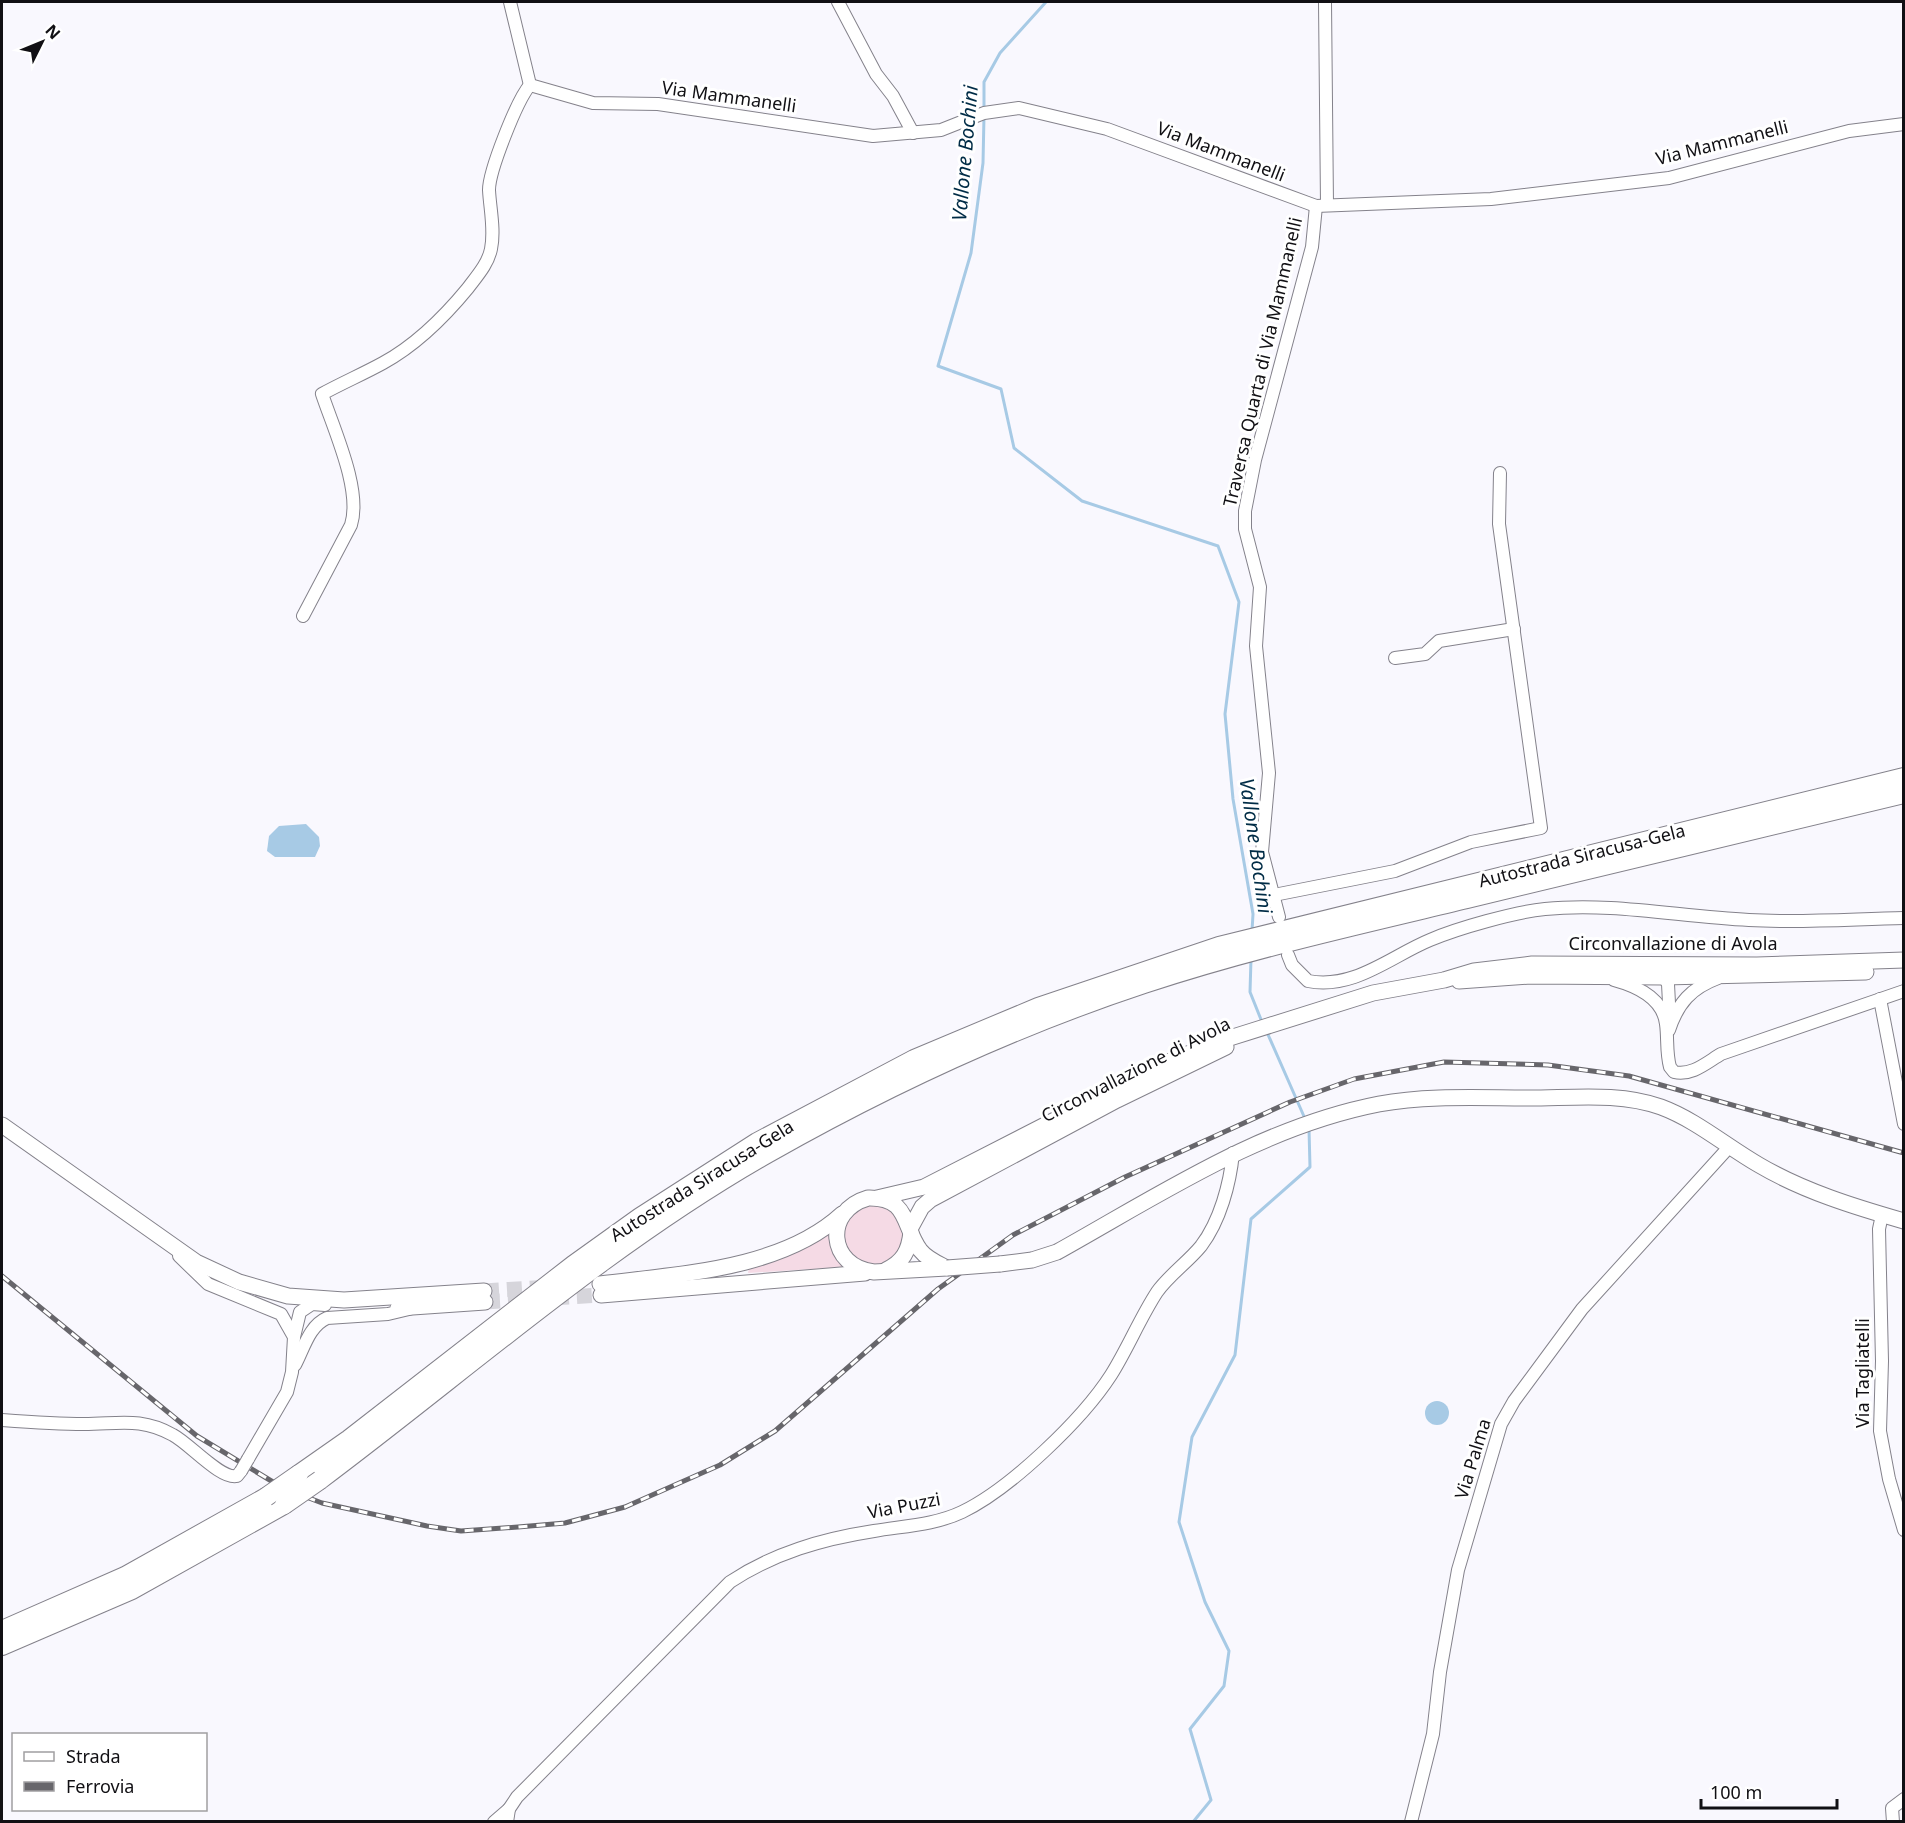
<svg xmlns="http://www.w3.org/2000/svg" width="1905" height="1823" font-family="'Noto Sans',sans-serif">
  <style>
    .green { fill: #f5dae5 }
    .water { fill: #a7cae5 }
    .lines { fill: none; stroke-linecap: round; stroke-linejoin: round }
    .stream { stroke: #a7cae5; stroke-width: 3 }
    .major-tunnel { stroke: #d6d5db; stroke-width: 15; stroke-dasharray: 15 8; stroke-linecap: butt }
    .minor-casing { stroke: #84828b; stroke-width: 14 }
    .major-casing { stroke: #84828b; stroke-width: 17 }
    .highway-casing { stroke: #84828b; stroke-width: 20 }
    .minor { stroke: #fff; stroke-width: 12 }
    .major { stroke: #fff; stroke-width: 15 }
    .highway { stroke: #fff; stroke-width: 18 }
    .rail-casing { stroke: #67666b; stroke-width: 5 }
    .rail { stroke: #fff; stroke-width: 3; stroke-dasharray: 9; stroke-linecap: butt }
    .minor-bridge-casing { stroke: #84828b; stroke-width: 14; stroke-linecap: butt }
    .major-bridge-casing { stroke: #84828b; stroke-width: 17; stroke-linecap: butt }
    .highway-bridge-casing { stroke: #84828b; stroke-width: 20; stroke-linecap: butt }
    .minor-bridge { stroke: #fff; stroke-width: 12 }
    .major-bridge { stroke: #fff; stroke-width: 15 }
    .highway-bridge { stroke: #fff; stroke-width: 18 }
    .labels { text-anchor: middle; stroke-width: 6; stroke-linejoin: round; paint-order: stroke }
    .street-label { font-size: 18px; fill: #111014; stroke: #fff }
    .water-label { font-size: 20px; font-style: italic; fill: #002c46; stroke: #fff }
  </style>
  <rect width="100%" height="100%" fill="#f9f8fe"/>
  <g class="green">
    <circle cx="874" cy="1235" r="30"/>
    <path d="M831 1231 846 1267 748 1273 749 1268Z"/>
  </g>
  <g class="water">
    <path d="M306 824 319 837 320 846 315 857H275L267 851 269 836 279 826Z"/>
    <circle cx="1437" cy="1413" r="12"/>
  </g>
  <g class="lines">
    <g class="stream">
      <path d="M984 109V82L1000 53 1046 2"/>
      <path d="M984 116 983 163 971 253 938 366 1001 389 1014 448 1082 501 1218 546 1239 602 1225 714 1233 799 1253 914 1252 931"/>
      <path d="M1251 959 1250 992 1262 1022"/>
      <path d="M1266 1030 1306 1121"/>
      <path d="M1193 1822 1211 1800 1190 1729 1224 1686 1229 1651 1205 1602 1179 1522 1192 1437 1235 1355 1251 1219 1310 1167 1309 1129"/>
    </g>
    <g class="major-tunnel">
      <path d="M484 1291 549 1287"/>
      <path d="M485 1302 601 1295"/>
    </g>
    <g class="minor-casing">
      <g id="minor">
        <path d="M510 2 530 85"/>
        <path d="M838 2 876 74 893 96 913 133"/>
        <path d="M1325 2 1327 205"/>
        <path d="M530 85 593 103 658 104 873 136 941 130 984 113 1019 108 1107 129 1316 206 1491 199 1669 178 1849 131 1904 124"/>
        <path d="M303 616 351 525C362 490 334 430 322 394 342 383 363 374 383 363 416 345 445 316 468 288 477 276 488 264 491 249 495 230 490 209 489 190 489 171 517 100 530 85"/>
        <path d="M1395 658 1425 654 1439 641 1514 629"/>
        <path d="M1274 895 1395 871 1471 842 1541 828 1499 524 1500 473"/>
        <path d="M1279 917 1262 852 1269 773 1256 646 1260 587 1245 529V511L1255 460 1312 247 1316 206"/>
        <path d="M1288 955 1292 965 1308 981C1354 990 1391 956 1430 940 1458 928 1515 912 1545 909 1612 902 1681 917 1749 920 1800 923 1852 919 1904 918"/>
        <path d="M1661 972 1668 984 1670 1022"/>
        <path d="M1614 980C1636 986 1663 998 1666 1024 1668 1038 1666 1053 1670 1067L1674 1072C1692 1076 1706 1063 1721 1054L1904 991"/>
        <path d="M1880 999 1904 1124"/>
        <path d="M1669 1030C1678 1003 1691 988 1718 978"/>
        <path d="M1882 1215 1879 1229 1882 1361 1880 1431 1889 1479 1904 1530"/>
        <path d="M179 1256 208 1284 281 1314 294 1337 292 1372 287 1392 248 1459"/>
        <path d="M294 1337 300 1312 312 1304 325 1305"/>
        <path d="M295 1365C304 1348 309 1326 327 1318L388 1314 409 1309"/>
        <path d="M2 1420C29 1422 56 1424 84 1424 119 1424 141 1417 173 1435 190 1444 221 1480 237 1476L241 1471"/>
        <path d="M494 1822 509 1809"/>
        <path d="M507 1822 509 1809 517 1797 730 1582C774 1553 822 1539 874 1531 903 1526 935 1525 962 1512 1010 1489 1082 1420 1111 1375 1128 1348 1140 1318 1157 1292 1169 1275 1188 1262 1201 1246 1220 1221 1230 1184 1233 1153"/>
        <path d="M1411 1822 1433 1734 1440 1672 1458 1570 1501 1424 1514 1401 1582 1309 1730 1146"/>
        <path d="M1893 1822 1892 1808 1904 1799"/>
      </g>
    </g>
    <g class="major-casing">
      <g id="major">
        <path d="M1459 981 1531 976 1664 977 1866 972"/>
        <path d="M2 1125 196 1262 239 1282 288 1296 344 1300 484 1291"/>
        <path d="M868 1198C909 1197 902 1225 920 1250 927 1259 937 1263 947 1268L874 1272C828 1267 823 1211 868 1198Z"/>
        <path d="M877 1198 924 1187 1168 1062 1217 1042 1373 993 1444 980 1474 971 1532 964 1757 965 1904 960"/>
        <path d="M910 1229 922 1207 930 1200 1117 1100 1226 1047"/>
        <path d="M1000 1264 1032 1260 1057 1252C1161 1194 1261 1127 1379 1104 1428 1095 1480 1098 1529 1098 1572 1098 1620 1092 1661 1107 1696 1120 1726 1146 1759 1165 1803 1191 1855 1207 1904 1221"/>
        <path d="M886 1270C903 1262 909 1251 911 1232"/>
        <path d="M600 1284C678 1274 781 1270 842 1214"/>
        <path d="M601 1295 865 1273"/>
        <path d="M398 1308 485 1302"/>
      </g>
    </g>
    <g class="highway-casing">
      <g id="highway">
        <path d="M299 1474 349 1439 573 1265 640 1217 757 1142 914 1059 1038 1007 1219 946 1904 777"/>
        <path d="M320 1480C467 1370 607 1245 767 1154 887 1086 1014 1027 1144 984 1250 949 1359 925 1467 899 1613 864 1758 829 1904 794"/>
        <path d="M2 1630 125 1576 266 1497"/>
        <path d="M2 1646 132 1590 284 1505"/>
      </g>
    </g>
    <use href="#minor" class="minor"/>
    <use href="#major" class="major"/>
    <use href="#highway" class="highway"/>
    <g class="rail-casing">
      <path id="rail" d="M2 1276 197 1436 283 1488 322 1503 427 1526 461 1531 518 1527 565 1523 625 1507 720 1465 775 1431 938 1289 1013 1235 1125 1177 1290 1102 1354 1079 1444 1062 1548 1065 1629 1076 1904 1153"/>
    </g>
    <use href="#rail" class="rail"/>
    <g class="minor-bridge-casing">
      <path id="minor-bridge" d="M241 1471 248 1459"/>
    </g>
    <g class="major-bridge-casing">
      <path id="major-bridge" d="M947 1268 1000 1264"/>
    </g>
    <g class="highway-bridge-casing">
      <g id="highway-bridge">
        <path d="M266 1497 299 1474"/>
        <path d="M284 1505 320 1480"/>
      </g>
    </g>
    <use href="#minor-bridge" class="minor-bridge"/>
    <use href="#major-bridge" class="major-bridge"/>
    <use href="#highway-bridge" class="highway-bridge"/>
  </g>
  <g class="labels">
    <g class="street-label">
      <text transform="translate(729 97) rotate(8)" y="6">Via Mammanelli</text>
      <text transform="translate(1722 143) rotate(-14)" y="6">Via Mammanelli</text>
      <text transform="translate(1221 152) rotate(21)" y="6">Via Mammanelli</text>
      <text transform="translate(1263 362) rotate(-77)" y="6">Traversa Quarta di Via Mammanelli</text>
      <text transform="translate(1582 856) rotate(-14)" y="6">Autostrada Siracusa-Gela</text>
      <text x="1673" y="950">Circonvallazione di Avola</text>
      <text transform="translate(1136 1070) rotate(-27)" y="6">Circonvallazione di Avola</text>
      <text transform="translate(702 1181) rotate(-32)" y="6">Autostrada Siracusa-Gela</text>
      <text transform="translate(1863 1373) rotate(-90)" y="6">Via Tagliatelli</text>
      <text transform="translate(1473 1459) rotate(-73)" y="6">Via Palma</text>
      <text transform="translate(904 1506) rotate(-11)" y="6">Via Puzzi</text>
    </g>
    <g class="water-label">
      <text transform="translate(965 153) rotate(-85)" y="7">Vallone Bochini</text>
      <text transform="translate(1256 846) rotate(82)" y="7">Vallone Bochini</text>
    </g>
  </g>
  <rect width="1905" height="1823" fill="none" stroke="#111014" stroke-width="6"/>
  <rect x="12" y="1733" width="195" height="78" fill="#ffffff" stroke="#a09fa1" stroke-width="1.5"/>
  <rect x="24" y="1752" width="30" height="9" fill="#ffffff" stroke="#a09fa1" stroke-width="1.5"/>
  <text x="66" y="1763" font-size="18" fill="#111014">Strada</text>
  <rect x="24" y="1782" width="30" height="9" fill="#67666b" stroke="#a09fa1" stroke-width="1.5"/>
  <text x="66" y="1793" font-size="18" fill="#111014">Ferrovia</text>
  <g transform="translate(42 42) rotate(47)" stroke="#ffffff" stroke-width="4.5" paint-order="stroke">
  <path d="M0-4.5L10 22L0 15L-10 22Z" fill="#111014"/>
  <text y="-9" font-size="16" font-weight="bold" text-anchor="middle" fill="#111014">N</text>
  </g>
  <path d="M1701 1799v9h136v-9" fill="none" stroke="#111014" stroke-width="3"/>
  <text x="1710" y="1799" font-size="18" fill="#111014" stroke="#ffffff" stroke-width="4.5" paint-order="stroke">100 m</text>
</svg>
